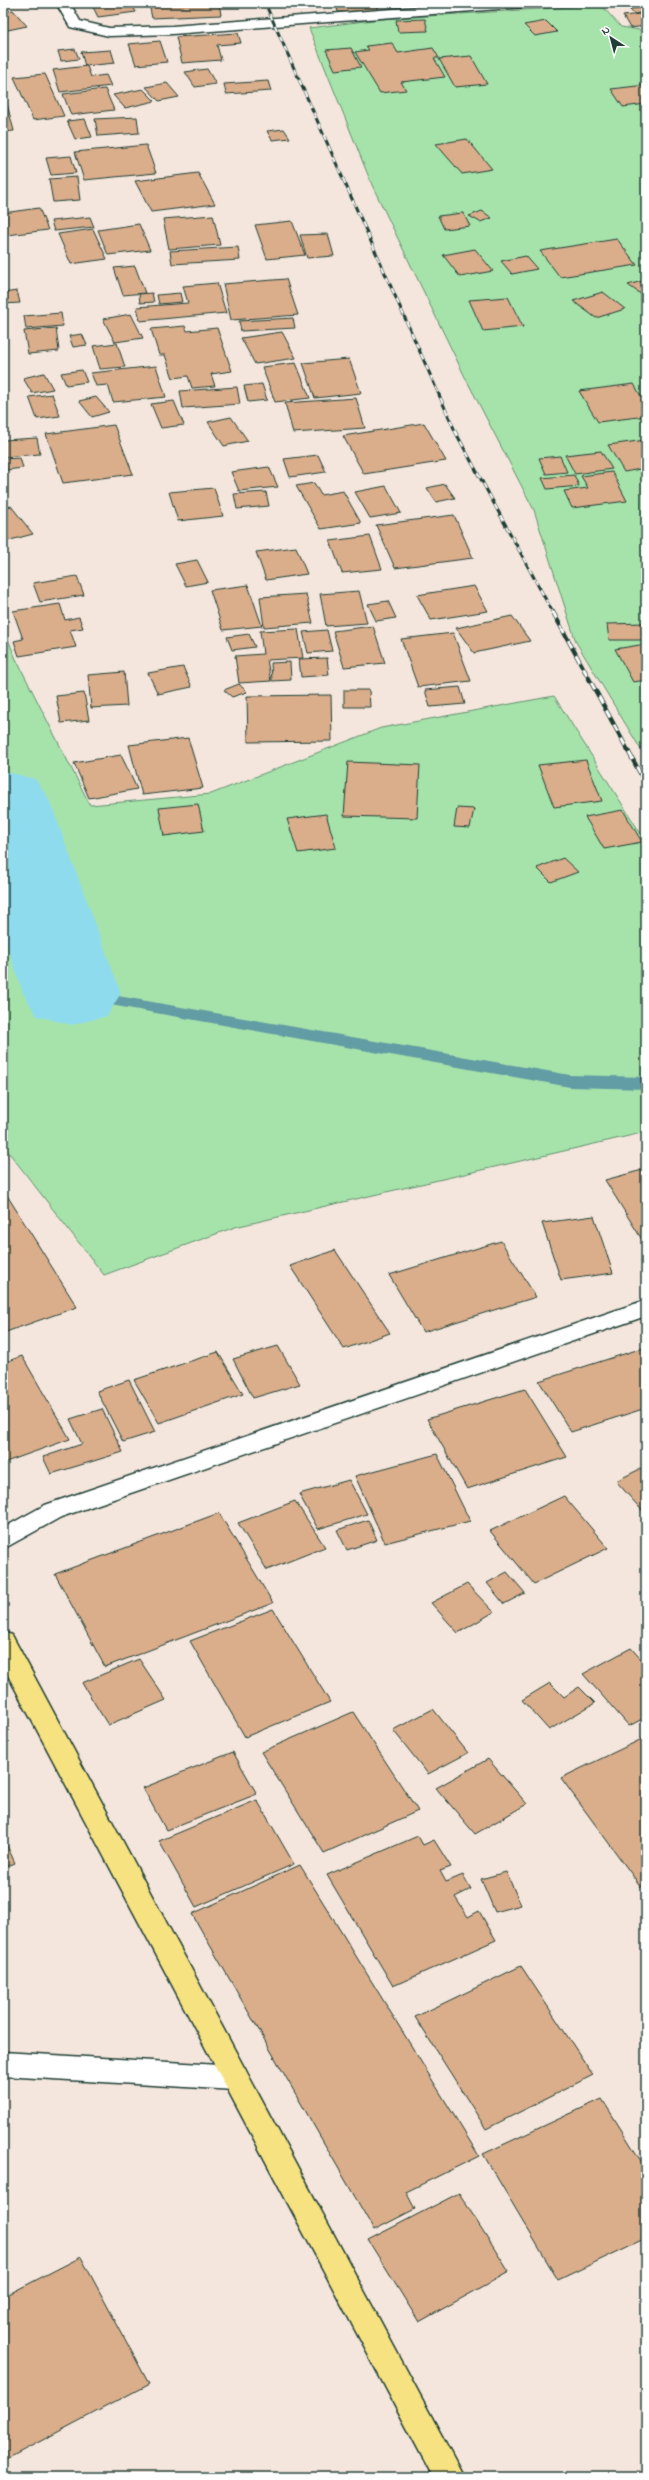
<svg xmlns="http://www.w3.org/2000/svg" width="649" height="2480" font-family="'Indie Flower',sans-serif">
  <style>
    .green { fill: #a6e3aa; stroke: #62906f }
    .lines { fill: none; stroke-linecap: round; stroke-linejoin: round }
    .stream { fill: #629ca4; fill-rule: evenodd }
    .river { fill: #8edbee; fill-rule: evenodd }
    .building { fill: #daad8b; stroke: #1f3d34 }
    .minor-casing { stroke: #1f3d34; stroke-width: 3 }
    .major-casing { stroke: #1f3d34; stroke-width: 3 }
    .minor { fill: #fff; fill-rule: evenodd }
    .major { fill: #f7e281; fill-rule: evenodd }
    .rail-far1-casing { stroke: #1f3d34; stroke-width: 3 }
    .rail-casing { stroke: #1f3d34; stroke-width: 4.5 }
    .rail-far1 { stroke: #fff; stroke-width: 2; stroke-dasharray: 6; stroke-linecap: butt }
    .rail { stroke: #fff; stroke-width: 3; stroke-dasharray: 8; stroke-linecap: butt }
  </style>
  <rect width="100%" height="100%" fill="#f4e6dc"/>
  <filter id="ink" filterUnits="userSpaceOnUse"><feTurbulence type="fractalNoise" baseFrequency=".025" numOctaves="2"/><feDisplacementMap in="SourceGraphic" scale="8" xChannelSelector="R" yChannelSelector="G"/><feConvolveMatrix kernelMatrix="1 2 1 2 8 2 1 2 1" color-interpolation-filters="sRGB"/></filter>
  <g filter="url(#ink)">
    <g class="green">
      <path d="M601 5 621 27 646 31V758L576 642 534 510 465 377 372 185 309 28 381 19Z"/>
      <path d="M3 627 16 659 90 805 211 794 381 728 554 696 646 842V1132L235 1227 104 1275 3 1145Z"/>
    </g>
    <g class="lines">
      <path class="stream" d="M72 988 570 1075 646 1077V1089L570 1087 66 997 64 993 66 989Z"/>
      <path class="river" d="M3 771 35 779 49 799 121 993 107 1016 72 1025 37 1016 23 993 3 934Z"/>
    </g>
    <g class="building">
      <path d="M91 3H131L136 12 98 17Z"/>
      <path d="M219 3 221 15 152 18 149 4Z"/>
      <path d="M336 3H375L359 5H377L379 10 338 12Z"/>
      <path d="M646 7V12L634 14 629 9Z"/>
      <path d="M13 10 27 26 3 31V12Z"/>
      <path d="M640 14 646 26 630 28 623 16Z"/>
      <path d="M425 19 428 31 398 32 396 20Z"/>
      <path d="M546 21 557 32 535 36 524 25Z"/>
      <path d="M238 33 241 43 217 45 221 60 182 63 176 37Z"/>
      <path d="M160 41 167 62 136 65 129 44Z"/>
      <path d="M392 43 398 53 433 48 439 58H434L445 77 401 82 406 90 380 93 355 52 369 50 366 46Z"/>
      <path d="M351 48 361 67 335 70 326 50Z"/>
      <path d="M75 49 79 59 61 61 58 51Z"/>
      <path d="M111 50 115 63 85 66 81 52Z"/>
      <path d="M471 56 487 84 455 87 439 59Z"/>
      <path d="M87 66 91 77 106 75 111 86 60 92 53 70Z"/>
      <path d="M207 69 216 84 195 87 185 72Z"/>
      <path d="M45 74 64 116 33 120 14 77Z"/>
      <path d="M268 81 271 91 226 94 224 84Z"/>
      <path d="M167 83 179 97 159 101 146 87Z"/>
      <path d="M646 85V104L623 107 611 89Z"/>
      <path d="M105 89 114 110 71 115 63 94Z"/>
      <path d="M143 89 155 101 125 108 113 95Z"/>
      <path d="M7 104 14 131 3 132V105Z"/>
      <path d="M137 117 139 133 98 136 95 119Z"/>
      <path d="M85 119 92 137 75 139 67 121Z"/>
      <path d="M284 129 290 138 272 140 267 131Z"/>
      <path d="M467 139 492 169 462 174 436 144Z"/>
      <path d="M146 145 156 173 84 180 75 152Z"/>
      <path d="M71 156 76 173 51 175 46 158Z"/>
      <path d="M198 173 215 204 151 212 135 181Z"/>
      <path d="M77 177 80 200 53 202 49 179Z"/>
      <path d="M39 208 48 230 7 235 3 226V213Z"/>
      <path d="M482 211 492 218 480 222 469 216Z"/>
      <path d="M463 213 470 226 444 229 438 216Z"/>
      <path d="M213 215 220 245 169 249 163 219Z"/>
      <path d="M90 217 94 227 54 231 51 221Z"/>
      <path d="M292 221 305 255 267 259 255 225Z"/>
      <path d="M139 224 150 250 108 255 98 230Z"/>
      <path d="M93 229 107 259 71 264 58 234Z"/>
      <path d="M328 234 334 256 307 258 300 235Z"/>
      <path d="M617 239 637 265 560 277 540 251Z"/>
      <path d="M238 247 240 260 172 264 170 251Z"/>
      <path d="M475 249 493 271 460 277 443 255Z"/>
      <path d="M526 256 537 269 512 274 501 261Z"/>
      <path d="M135 266 145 293 123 295 114 268Z"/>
      <path d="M286 279 298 315 231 320 223 284Z"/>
      <path d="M646 280V294L642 295 628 285Z"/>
      <path d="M217 283 226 313 140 321 137 307 188 303 183 286Z"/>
      <path d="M17 291 20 303 3 304V293Z"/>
      <path d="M603 292 625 309 596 318 573 301Z"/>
      <path d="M152 293 154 302 140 303 139 294Z"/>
      <path d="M180 293 182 302 159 304 157 295Z"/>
      <path d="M508 297 523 327 483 331 469 300Z"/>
      <path d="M61 313 63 326 26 329 24 316Z"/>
      <path d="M131 314 143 338 115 342 103 319Z"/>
      <path d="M293 318 295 328 241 331 239 321Z"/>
      <path d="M185 326 187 331 217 328 232 371 211 374 215 386 192 388 188 376 173 378 165 355H159L151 329Z"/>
      <path d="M56 328 59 351 28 354 24 331Z"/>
      <path d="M282 332 296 358 255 364 241 338Z"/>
      <path d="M82 334 87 345 73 347 69 336Z"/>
      <path d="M117 343 125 367 100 369 93 346Z"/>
      <path d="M349 359 361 393 315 398 303 363Z"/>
      <path d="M296 363 310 398 275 402 262 367Z"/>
      <path d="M156 366 166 397 113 402 108 385 96 386 91 373Z"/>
      <path d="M82 370 87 382 66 385 61 373Z"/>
      <path d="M44 373 53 389 32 393 23 378Z"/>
      <path d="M262 384 267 400 248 402 244 386Z"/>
      <path d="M634 384 646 405V416L598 422 579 391Z"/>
      <path d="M237 387 240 404 183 408 180 391Z"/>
      <path d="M52 394 60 416 37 419 29 397Z"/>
      <path d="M96 397 109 412 92 417 79 401Z"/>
      <path d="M356 398 365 428 293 433 285 403Z"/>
      <path d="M174 401 184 425 161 428 151 404Z"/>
      <path d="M231 417 248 441 224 446 208 422Z"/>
      <path d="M424 423 446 461 364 474 343 436Z"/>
      <path d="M114 425 133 474 63 483 46 434Z"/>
      <path d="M37 438 40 454 3 457V440Z"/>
      <path d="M646 440V468L624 472 608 445Z"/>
      <path d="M601 451 612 469 575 474 565 455Z"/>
      <path d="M318 455 326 472 290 477 284 459Z"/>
      <path d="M560 456 567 472 546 474 539 458Z"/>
      <path d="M20 458 23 468 6 470 3 459Z"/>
      <path d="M269 467 278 487 239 491 231 472Z"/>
      <path d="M612 472 627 501 572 508 564 491 588 488 581 476Z"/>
      <path d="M574 475 579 486 547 489 542 478Z"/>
      <path d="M314 483 321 495 343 491 361 523 321 529 296 486Z"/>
      <path d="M445 484 455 498 436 502 427 488Z"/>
      <path d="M386 486 401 513 370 518 355 492Z"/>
      <path d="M214 488 223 516 178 521 169 492Z"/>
      <path d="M3 490H4L8 503 3 504Z"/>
      <path d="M266 492 269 506 237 509 234 494Z"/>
      <path d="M11 506 33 534 3 542V508Z"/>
      <path d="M454 515 473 558 395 568 376 525Z"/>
      <path d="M370 536 382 569 342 573 330 541Z"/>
      <path d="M296 547 307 574 266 580 256 552Z"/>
      <path d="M197 560 208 582 186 586 175 564Z"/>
      <path d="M77 576 84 595 40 602 33 583Z"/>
      <path d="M248 585 262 626 223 630 210 590Z"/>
      <path d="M474 586 488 611 431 620 417 595Z"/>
      <path d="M359 591 367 623 326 626 320 594Z"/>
      <path d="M306 594 313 623 264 627 260 597Z"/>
      <path d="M388 601 396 618 376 621 368 604Z"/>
      <path d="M60 604 65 620 79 617 83 628 70 630 76 647 19 656 14 641 23 639 13 611Z"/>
      <path d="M512 616 530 641 474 653 456 628Z"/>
      <path d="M646 623V640H609L607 624Z"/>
      <path d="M373 626 385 663 344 667 333 631Z"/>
      <path d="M298 629 303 658 267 660 271 681 239 683 235 656 263 654 260 631Z"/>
      <path d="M327 630 332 651 308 653 303 632Z"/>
      <path d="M453 633 471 681 418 687 401 639Z"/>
      <path d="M249 634 255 647 232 650 227 637Z"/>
      <path d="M646 644V680L633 682 615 649Z"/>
      <path d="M327 658 329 675 301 677 299 659Z"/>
      <path d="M290 662 291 680 272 681 271 663Z"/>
      <path d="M183 667 192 687 158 694 148 673Z"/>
      <path d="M124 672 127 706 91 708 88 675Z"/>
      <path d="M239 684 247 692 232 697 224 690Z"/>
      <path d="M460 687 465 704 430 707 425 690Z"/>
      <path d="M344 690H369L370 707H344Z"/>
      <path d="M84 693 89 720 61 723 56 696Z"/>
      <path d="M331 695 332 741 248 742 247 696Z"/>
      <path d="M188 738 203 788 142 795 129 745Z"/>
      <path d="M121 755 137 789 89 798 74 763Z"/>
      <path d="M586 760 602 801 554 807 538 765Z"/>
      <path d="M348 762 420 765 417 818 344 816Z"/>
      <path d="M198 804 204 831 164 836 159 808Z"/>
      <path d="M457 808 474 809 470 828 454 827Z"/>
      <path d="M623 810 642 842 604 849 585 817Z"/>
      <path d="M326 814 336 848 298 853 287 819Z"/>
      <path d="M563 858 578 872 551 882 537 868Z"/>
      <path d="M646 1169V1246L605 1180Z"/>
      <path d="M3 1189 77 1307 3 1333Z"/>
      <path d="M594 1216 613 1273 561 1280 542 1223Z"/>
      <path d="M501 1241 536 1297 423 1332 389 1275Z"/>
      <path d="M335 1250 390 1333 344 1349 290 1266Z"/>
      <path d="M278 1346 300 1384 253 1398 233 1359Z"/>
      <path d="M646 1347V1408L571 1432 539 1381Z"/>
      <path d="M218 1352 243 1394 159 1423 134 1380Z"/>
      <path d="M22 1356 70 1439 3 1463V1363Z"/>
      <path d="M129 1380 155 1432 123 1442 97 1391Z"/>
      <path d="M525 1389 567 1457 467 1489 427 1419Z"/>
      <path d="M102 1409 123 1452 51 1474 43 1457 82 1444 70 1419Z"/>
      <path d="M437 1454 470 1521 385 1543 355 1476Z"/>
      <path d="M646 1466V1515L616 1481Z"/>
      <path d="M349 1480 367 1514 318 1529 299 1494Z"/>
      <path d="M564 1496 608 1548 534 1584 490 1531Z"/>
      <path d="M295 1501 325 1547 267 1570 238 1523Z"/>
      <path d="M219 1513 273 1603 105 1667 55 1574Z"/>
      <path d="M368 1520 377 1540 347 1550 337 1530Z"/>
      <path d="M507 1572 525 1593 504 1604 487 1583Z"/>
      <path d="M467 1584 494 1612 458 1633 431 1603Z"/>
      <path d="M273 1609 330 1702 245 1737 190 1641Z"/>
      <path d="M631 1648 646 1665V1717L629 1726 583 1674Z"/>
      <path d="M139 1659 166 1700 108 1725 82 1683Z"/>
      <path d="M550 1683 564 1697 579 1687 595 1703 549 1730 522 1700Z"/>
      <path d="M433 1709 468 1753 428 1774 393 1730Z"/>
      <path d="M353 1712 418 1811 324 1853 261 1752Z"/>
      <path d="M646 1737V1884L641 1887 561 1778Z"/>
      <path d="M233 1752 257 1794 166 1830 143 1788Z"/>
      <path d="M488 1759 527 1804 475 1834 436 1788Z"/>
      <path d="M257 1800 294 1864 196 1907 159 1841Z"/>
      <path d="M418 1836 423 1845 434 1840 451 1867 440 1871 446 1882 463 1875 471 1889 455 1897 468 1917 479 1911 496 1940 393 1986 327 1875Z"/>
      <path d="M3 1837 15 1863 3 1868Z"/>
      <path d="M300 1865 479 2156 406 2192 415 2209 374 2230 192 1914Z"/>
      <path d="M506 1872 521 1905 495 1912 481 1879Z"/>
      <path d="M521 1966 593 2075 486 2129 415 2017Z"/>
      <path d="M602 2099 646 2169V2238L558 2280 483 2154Z"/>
      <path d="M459 2193 509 2272 419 2322 368 2240Z"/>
      <path d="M81 2257 149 2384 3 2461V2297Z"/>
    </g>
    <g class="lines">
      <g class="minor-casing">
        <g id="minor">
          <path d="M56 3H70L80 21 109 28 172 26 472 3H532L525 7 172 34 109 36 70 27Z"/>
          <path d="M646 1300V1316L61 1517 3 1549V1528L45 1505Z"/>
          <path d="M3 2052 235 2066 245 2069 249 2078 245 2087 235 2090 3 2076Z"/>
        </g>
      </g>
      <g class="major-casing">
        <path id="major" d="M3 1632 12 1635 464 2477H433L3 1666Z"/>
      </g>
      <use href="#minor" class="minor"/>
      <use href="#major" class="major"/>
      <g class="rail-far1-casing">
        <path id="rail-far1" d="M265 3 456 433 553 613"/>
      </g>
      <g class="rail-casing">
        <path id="rail" d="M553 612 646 784"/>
      </g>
      <use href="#rail-far1" class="rail-far1"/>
      <use href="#rail" class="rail"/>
    </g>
  </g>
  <rect width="649" height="2480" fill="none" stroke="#fff" stroke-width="16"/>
  <rect x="8" y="8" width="633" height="2464" fill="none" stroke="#1f3d34" stroke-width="1.5" filter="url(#ink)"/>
  <g transform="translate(611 38) rotate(324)" stroke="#ffffff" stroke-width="3" paint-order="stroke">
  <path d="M0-3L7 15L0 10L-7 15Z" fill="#1f3d34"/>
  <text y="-6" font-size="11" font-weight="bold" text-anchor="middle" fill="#1f3d34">N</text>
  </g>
</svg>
